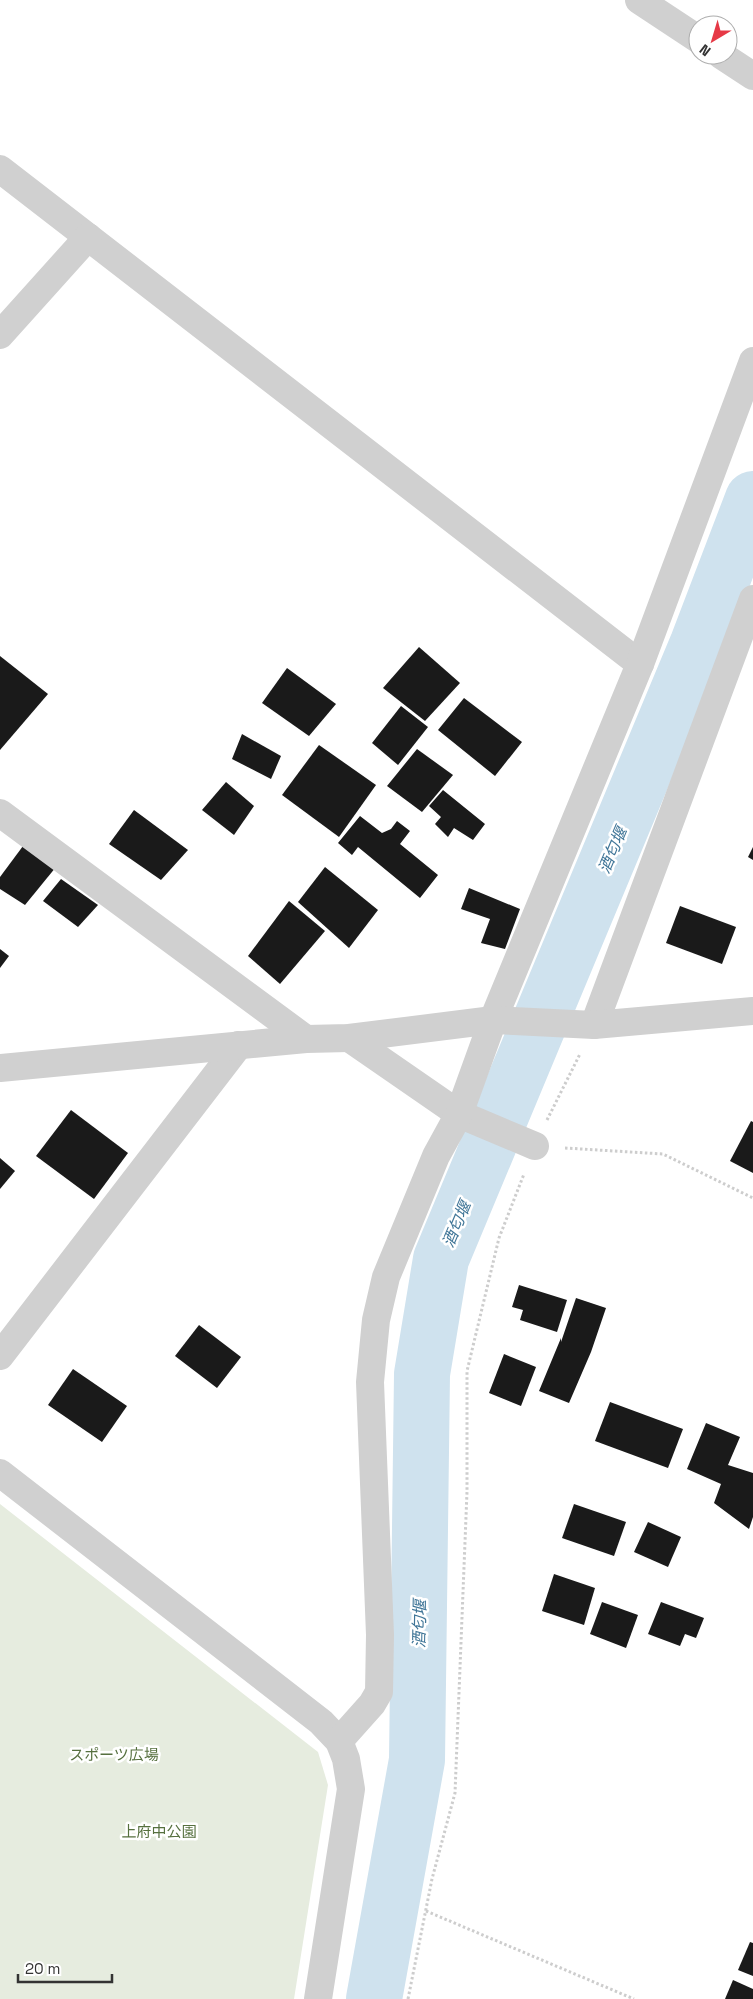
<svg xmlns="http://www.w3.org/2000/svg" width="753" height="1999" font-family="'Space Grotesk','Noto Sans JP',sans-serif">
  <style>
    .green { fill: #e6ecdf }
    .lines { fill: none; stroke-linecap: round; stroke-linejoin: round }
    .river { stroke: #cfe2ee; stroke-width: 56 }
    .building { fill: #1a1a1a }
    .path { stroke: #cdcdcd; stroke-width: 3; stroke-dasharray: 2.5 2.5; stroke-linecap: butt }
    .minor { stroke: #d0d0d0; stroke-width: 28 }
    .tertiary { stroke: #d0d0d0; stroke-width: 28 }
    .labels { text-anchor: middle; stroke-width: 5; stroke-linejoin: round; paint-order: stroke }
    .park-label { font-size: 15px; fill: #56703f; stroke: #fff }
    .water-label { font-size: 16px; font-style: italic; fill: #3f7597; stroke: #fff }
  </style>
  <rect width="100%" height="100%" fill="#fff"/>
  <path class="green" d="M0 1504 318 1752 328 1785 294 1999H0Z"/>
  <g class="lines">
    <path class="river" d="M374 1999 417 1760 422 1374 441 1259 698 643 753 499"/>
  </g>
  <g class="building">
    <path d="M419 647 460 683 425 721 383 688Z"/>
    <path d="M0 656 48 694 0 750Z"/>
    <path d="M287 668 336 704 309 736 262 703Z"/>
    <path d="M464 698 522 742 495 776 438 730Z"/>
    <path d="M401 706 428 727 398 765 372 743Z"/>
    <path d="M242 734 281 756 271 779 232 759Z"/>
    <path d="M319 745 376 785 339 837 282 795Z"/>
    <path d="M417 749 453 775 422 812 387 786Z"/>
    <path d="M226 782 254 806 234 835 202 810Z"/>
    <path d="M443 790 485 824 473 840 454 828 448 837 435 824 441 817 429 806Z"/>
    <path d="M134 810 188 850 161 880 109 844Z"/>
    <path d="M360 816 382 833 391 829 397 821 410 831 400 844 438 875 420 898 358 847 352 855 338 843Z"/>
    <path d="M23 846 56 867 25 905 0 889V877Z"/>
    <path d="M753 847V860L748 857Z"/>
    <path d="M325 867 378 910 349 948 298 902Z"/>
    <path d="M61 879 98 905 78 927 43 901Z"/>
    <path d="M469 888 520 909 505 949 481 943 490 919 461 909Z"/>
    <path d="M289 901 325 931 280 984 248 956Z"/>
    <path d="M680 906 736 927 722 964 666 943Z"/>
    <path d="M0 949 9 956 0 968Z"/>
    <path d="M71 1110 128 1153 94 1199 36 1156Z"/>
    <path d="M751 1121 753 1122V1173L730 1161Z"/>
    <path d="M0 1158 15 1171 0 1189Z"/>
    <path d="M519 1285 567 1300 557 1332 520 1320 523 1310 512 1307Z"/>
    <path d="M576 1298 606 1308 591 1352 569 1403 539 1391 561 1338V1342Z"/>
    <path d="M199 1325 241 1357 217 1388 175 1356Z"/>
    <path d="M504 1354 536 1367 521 1406 489 1393Z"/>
    <path d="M73 1369 127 1406 102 1442 48 1405Z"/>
    <path d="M610 1402 683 1429 668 1468 595 1441Z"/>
    <path d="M706 1423 740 1437 728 1465 753 1473V1517L749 1529 714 1503 721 1484 687 1469Z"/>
    <path d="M574 1504 626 1522 614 1556 562 1538Z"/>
    <path d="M648 1522 681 1537 668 1567 634 1552Z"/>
    <path d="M554 1574 595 1588 584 1625 542 1611Z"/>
    <path d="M602 1602 638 1615 626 1648 590 1634Z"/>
    <path d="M661 1602 704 1618 696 1638 685 1634 680 1646 648 1634Z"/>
    <path d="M750 1942 753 1943V1976L738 1970Z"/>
    <path d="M733 1980 753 1989V1999H725Z"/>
  </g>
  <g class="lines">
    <g class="path">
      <path d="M547 1120 580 1054"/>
      <path d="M565 1148 663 1154 753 1198"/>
      <path d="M426 1911 634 1999"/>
      <path d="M408 1999 432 1879 455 1793 467 1492V1371L499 1238 524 1174"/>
    </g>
    <g class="minor">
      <path d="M639 0 698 39"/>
      <path d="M721 55 753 76"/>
      <path d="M0 169 640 664"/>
      <path d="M0 335 88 237"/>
      <path d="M0 813 306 1039"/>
      <path d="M349 1038 459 1114 535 1146"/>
      <path d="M0 1356 239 1045"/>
      <path d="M0 1473 321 1722 339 1741 346 1759 351 1789 318 1999"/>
      <path d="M339 1741 372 1704 379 1692 380 1635 370 1382 376 1320 386 1277 436 1156 459 1114 493 1020 640 664 753 361"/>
    </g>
    <g class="tertiary">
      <path d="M594 1025 753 599"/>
      <path d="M0 1068 306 1039 349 1038 493 1020 594 1025 753 1011"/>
    </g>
  </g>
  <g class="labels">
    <g class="park-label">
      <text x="114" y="1760">スポーツ広場</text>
      <text x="159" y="1837">上府中公園</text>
    </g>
    <g class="water-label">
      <text transform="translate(612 850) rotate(-67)" y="6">酒匂堰</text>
      <text transform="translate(456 1224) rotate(-67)" y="6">酒匂堰</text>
      <text transform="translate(419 1624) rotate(-89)" y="6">酒匂堰</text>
    </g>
  </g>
  <g transform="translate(713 40) rotate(218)"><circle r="24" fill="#ffffff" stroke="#adadad"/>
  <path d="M0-4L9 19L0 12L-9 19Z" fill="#e63946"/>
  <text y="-8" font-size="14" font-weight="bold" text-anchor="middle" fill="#333333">N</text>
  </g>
  <path d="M18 1974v8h94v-8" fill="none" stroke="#333333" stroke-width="2.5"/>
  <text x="25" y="1974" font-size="15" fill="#333333" stroke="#ffffff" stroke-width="4" paint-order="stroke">20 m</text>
</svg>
